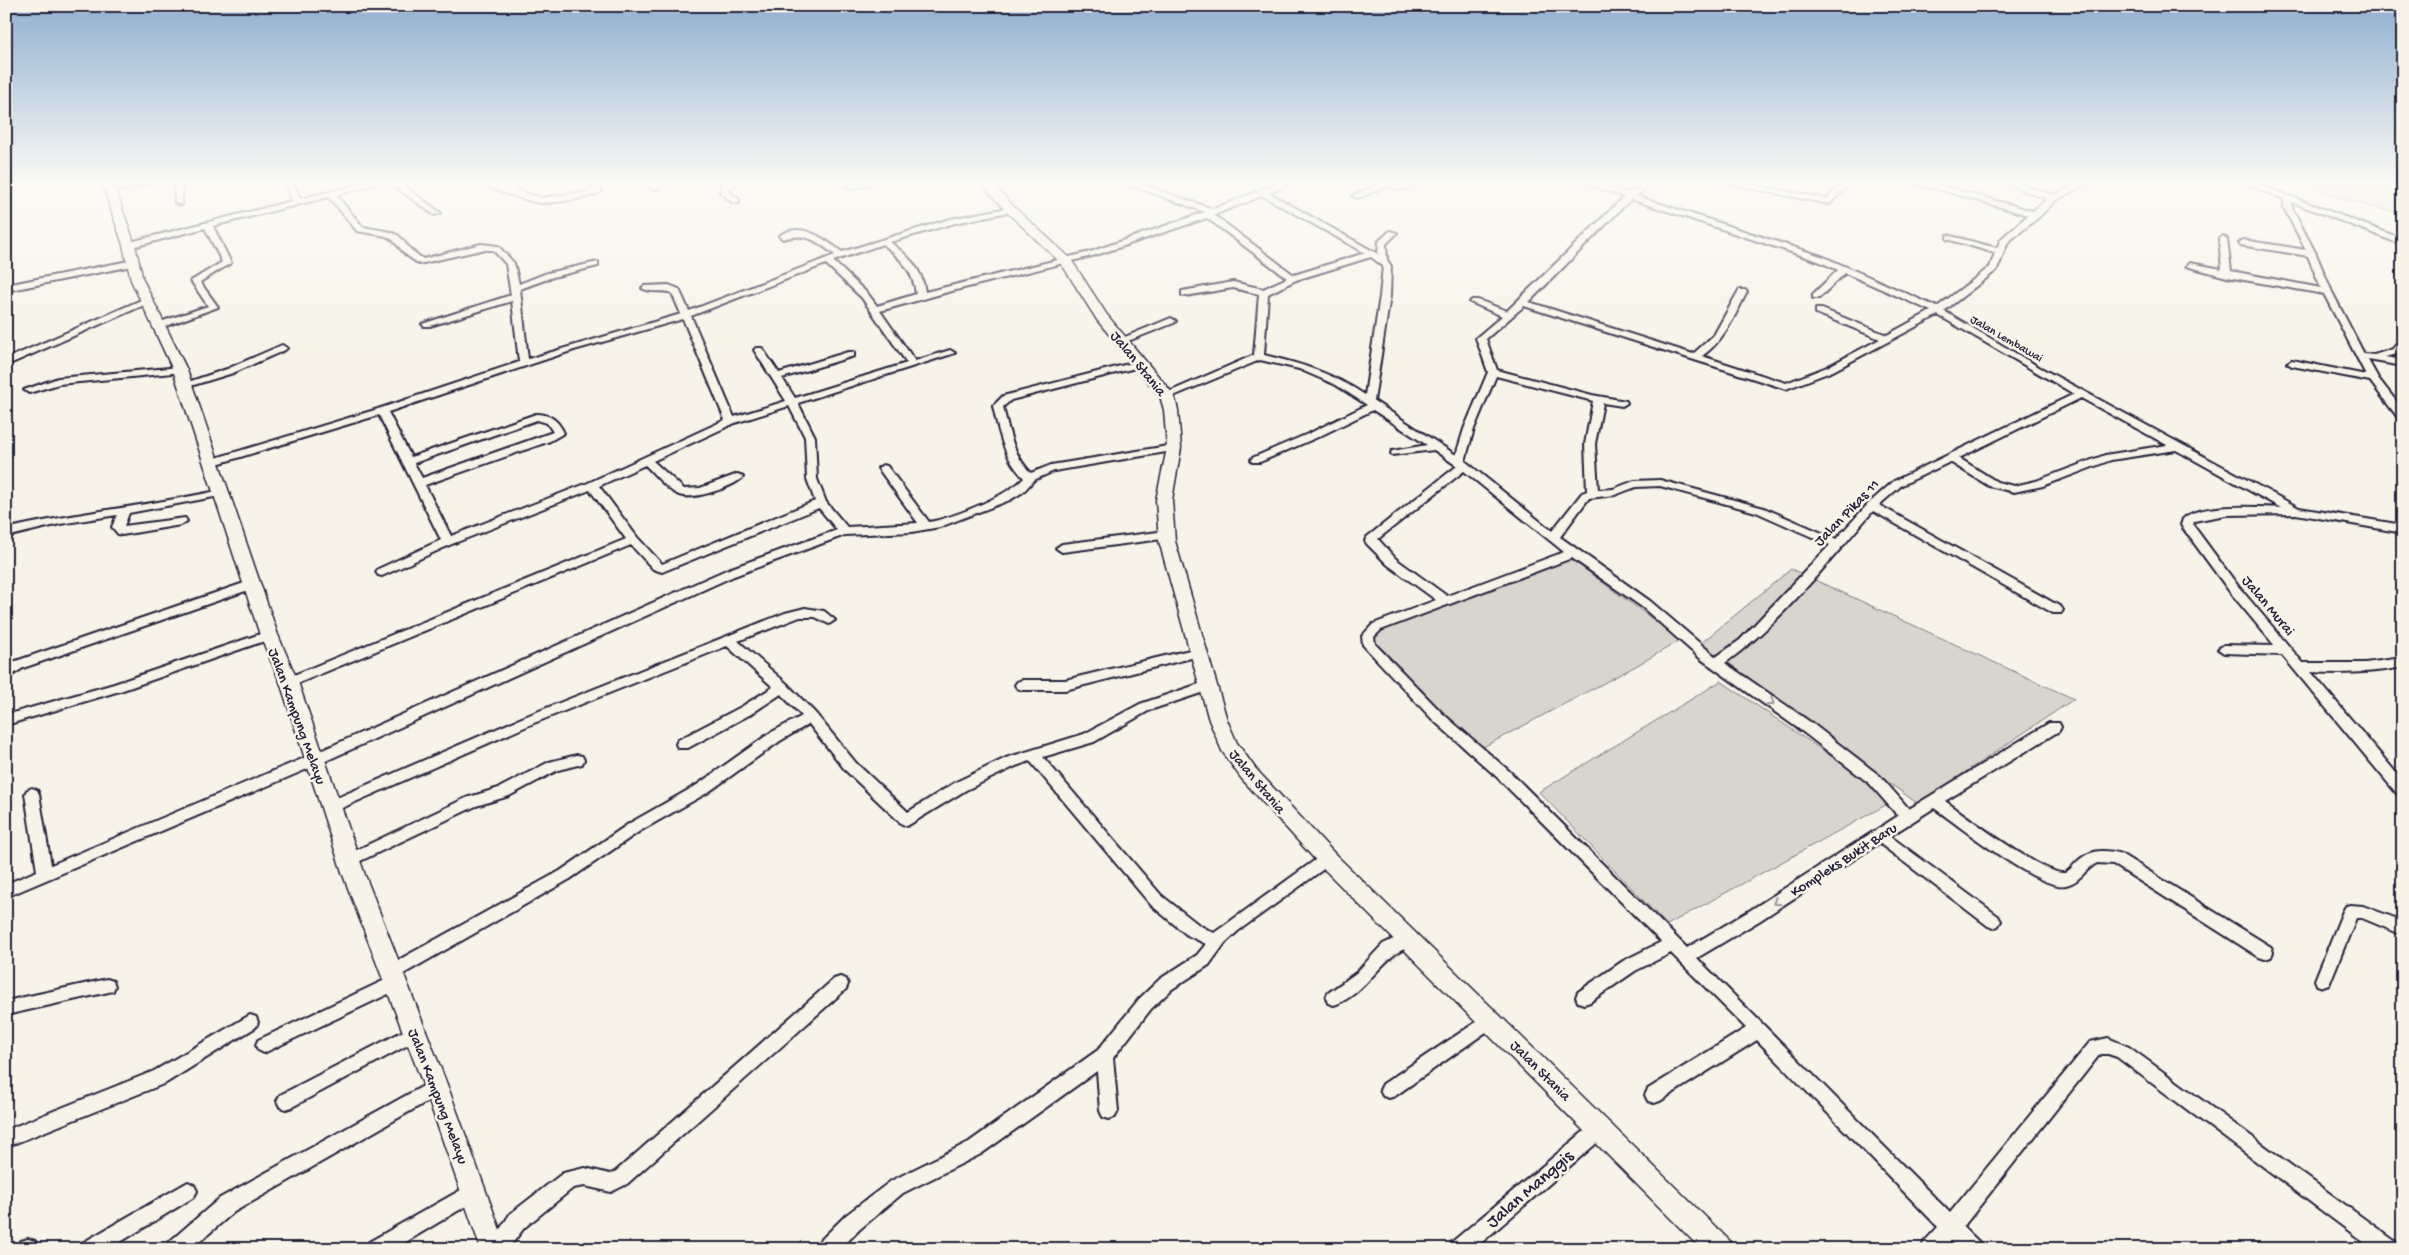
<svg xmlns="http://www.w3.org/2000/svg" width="2409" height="1255" font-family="'Gochi Hand',sans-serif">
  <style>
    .green { fill: #d8d5cf; stroke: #7d7c85 }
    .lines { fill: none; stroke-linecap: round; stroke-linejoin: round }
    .street-casing { stroke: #22223b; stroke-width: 4 }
    .secondary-casing { stroke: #22223b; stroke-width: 3 }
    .street { fill: #f7f3e8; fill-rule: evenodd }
    .secondary { fill: #f7f3e8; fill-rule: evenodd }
    .oneway { stroke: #97959a }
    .labels { text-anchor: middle; stroke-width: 5; stroke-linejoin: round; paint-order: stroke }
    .far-street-label { font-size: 12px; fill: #22223b; stroke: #f7f3e8 }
    .street-label { font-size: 15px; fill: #22223b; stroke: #f7f3e8 }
    .near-street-label { font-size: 18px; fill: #22223b; stroke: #f7f3e8 }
  </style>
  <rect width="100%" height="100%" fill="#f7f3e8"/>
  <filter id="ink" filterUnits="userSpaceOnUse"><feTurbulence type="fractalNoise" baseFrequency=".02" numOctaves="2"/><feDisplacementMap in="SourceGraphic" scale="10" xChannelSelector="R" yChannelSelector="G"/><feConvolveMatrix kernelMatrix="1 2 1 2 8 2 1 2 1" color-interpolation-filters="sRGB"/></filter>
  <g filter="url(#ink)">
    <g class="green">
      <path d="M2306 183H2403V213C2369 208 2337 198 2306 183Z"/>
      <path d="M1567 560 1575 562 1681 640 1634 667 1472 753 1364 638 1455 600Z"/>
      <path d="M1791 569 2074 699 1918 804 1700 644Z"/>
      <path d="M1721 681 1895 800 1667 925 1539 792Z"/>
    </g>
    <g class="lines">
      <g class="street-casing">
        <g id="street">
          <path d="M7 183H16L6 191Z"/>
          <path d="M137 183H154L110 193 106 191Z"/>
          <path d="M174 183H182V205L175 203Z"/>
          <path d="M286 183H294L300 199 365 183H379L336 195 363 227 391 232 399 236 411 250 423 259 481 244 498 246 514 263 519 284 547 273 598 262V266L553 277 520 289 528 359 681 314 672 293C663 289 651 294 642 288L644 286 669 285 679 289 689 311 835 255C816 241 807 232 783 239L779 236C800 220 825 239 842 252L950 219 1013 207V211L955 223 890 242C908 256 922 268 925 292L1090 252 1205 212 1125 183H1137L1213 209 1279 183H1290L1269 193 1378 254 1379 241 1390 231 1397 233 1386 244 1387 260 1391 266 1390 296 1374 401 1456 455 1464 429 1488 372 1476 338 1502 316 1470 302 1472 300H1478L1507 311 1624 197 1585 183H1598L1629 193 1644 183H1654L1636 196 1824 257 1937 307 1990 267 1995 253 1947 239V235L1997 248 2001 239 2028 215 1938 189 1909 183 1939 185 2033 211 2047 199 2004 183H2017L2053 195 2079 183H2090L2056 200 2039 217 2008 242 1997 270 1944 311 2039 367 2299 508 2403 525V533L2296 514 2226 515 2194 521 2193 525 2238 586 2303 663H2365L2403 658V667C2372 673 2342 674 2311 672L2403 781V796L2398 795 2282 655 2224 653 2218 649 2224 645 2275 646 2230 592 2183 528 2181 525 2183 519C2198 503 2260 507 2281 508L2176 450 2111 460 2043 486 2014 492 1989 486 1950 462 1902 485 1879 505 2061 607 2063 610 2061 613H2053L1873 511C1827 563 1782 622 1725 663L1813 724 1880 776 1909 809 2049 723H2059L2061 727 2059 731 1945 801C1965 815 2045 876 2065 873 2072 869 2076 861 2083 857 2094 849 2109 850 2121 854L2271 947 2273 952 2271 957 2265 959 2259 957 2113 864 2097 863C2085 869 2080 882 2066 885 2040 891 1958 825 1934 808L1890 836 1998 916 2001 921 1998 926 1993 928 1988 926 1879 843 1759 921 1697 958 1950 1213 2090 1042 2108 1038 2129 1047 2396 1242 2398 1249H2373L2117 1057 2108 1054H2100L1963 1227 1979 1242 1981 1249H1959L1951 1241 1944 1249H1922L1924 1242 1938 1227 1757 1040 1660 1101 1654 1103 1648 1101 1645 1095 1648 1089 1746 1028 1671 953 1635 971 1590 1002 1584 1004 1578 1002 1576 997 1578 992 1623 961 1661 942 1498 778 1432 719 1363 645 1362 636 1373 624 1436 600 1388 565 1367 544 1365 541 1367 537 1457 466 1434 450 1392 455 1391 453 1392 451 1427 445 1373 410 1318 437 1260 462H1252L1251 460 1252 458 1310 433 1367 405 1336 385 1299 369 1260 360 1171 397H1163L1162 395 1254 355 1259 294 1233 288 1185 296 1182 295V291L1233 282 1263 289 1287 278 1207 218 1096 255 948 292 880 311 915 361 950 350 955 353 798 403 815 437 817 479 826 502 847 527 918 523 878 468 883 465 887 466 929 522C953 518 1007 496 1024 478 1004 458 999 433 993 406L1003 396 1140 361 1145 364 1143 366 1011 400 1003 407C1009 431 1013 455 1031 473L1051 465 1174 445 1179 448 1178 450 1054 471 1034 480 1023 492 1010 500 940 527 912 532 845 535 734 576 319 764 6 897V884L37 871 25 794 27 790 32 788 37 790 39 794 51 865 309 756 726 570 837 530 819 508 662 572 653 569 631 545 294 685H284L282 682 284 679 626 539 590 490 452 544 382 576 378 575 376 572 378 569 441 540 379 415 217 464H209L208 462 209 460 378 409 519 362 512 301 430 326H424L422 324 511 295 506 264 493 250H481L419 264 405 254 393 240 386 236 357 231 329 197 213 226 231 263 200 282 218 307 163 327H157V323L208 306 191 281 222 262 205 228 129 248 126 247V243L292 201ZM1262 196H1263L1365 253 1294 275 1214 215ZM1631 199 1818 261 1838 270 1813 294V298H1819L1845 273 1931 311 1887 335 1822 309H1816V313L1880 339 1827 367 1786 383 1702 356C1724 341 1735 315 1747 292L1745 290H1739L1714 335 1693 354 1529 302ZM883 244C901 259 913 270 916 294L877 306 868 294 833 261ZM1371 257 1383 266 1380 296 1365 395C1332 373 1302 364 1264 355L1268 294 1296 280ZM826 264 862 298 907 363 795 398 782 378 854 356V352H848L779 373 762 348H756L754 350 786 401 734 417 691 316ZM1524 306 1786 389 1833 371 1938 315 2074 394 1894 481 1868 504 1836 539 1764 508 1660 480 1634 481 1613 489 1598 490 1595 444 1603 403 1622 406 1627 403 1626 401 1592 395 1497 370 1486 339ZM683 319 725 420 588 483 451 536 425 485 550 441 564 433C558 420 550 414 536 414L411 457 388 412 574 350ZM1496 376 1593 401 1585 444 1587 491 1582 493 1552 531 1465 461 1474 429ZM2081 398 2167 445 2105 455 2036 481 2014 486 1997 482 1959 458ZM789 406 805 437 807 479 815 501 662 564 637 537 599 486 645 465C655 474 665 488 677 494 690 502 734 487 743 477L738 474 700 488 684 489 653 461 735 423ZM537 420 547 423 553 432 422 478 414 463ZM1464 471 1564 552 1447 596 1396 559 1378 539ZM1660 486 1756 512 1830 545 1740 640 1716 657 1650 601 1560 537 1589 498 1615 495 1636 487ZM1572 558 1642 607 1701 659 1803 732 1870 784 1898 816 1749 911 1687 948 1508 770 1442 713 1375 644 1374 637 1381 630Z"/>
          <path d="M390 183H400L441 213 434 215Z"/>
          <path d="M481 183C489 183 500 187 505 186 514 186 521 183 530 183L513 189 541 198 592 191 594 190 590 183H598L602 191C594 198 554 203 542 203 533 203 488 188 481 183Z"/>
          <path d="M648 183H656L659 188 652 190Z"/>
          <path d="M727 183H737L728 189V191L739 199V203H733L720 192 721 186Z"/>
          <path d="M858 183H874L851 189 847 187Z"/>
          <path d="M1380 183 1400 185 1421 183 1400 190 1387 186 1359 198 1352 196Z"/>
          <path d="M1725 183H1743L1827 199 1842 183H1851L1829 204Z"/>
          <path d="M2243 183H2255L2403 239V245L2292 202V208L2316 254 2332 292 2364 354 2374 355 2393 349 2396 344 2403 342 2400 353 2385 357 2403 360V366L2368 360 2378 378 2403 410V420L2399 419 2370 381 2292 366 2287 363 2292 360 2366 375 2324 294 2227 277 2186 266 2190 263 2222 269 2219 239 2223 236 2227 239 2231 271 2321 288 2308 256 2240 245 2239 243 2243 240 2306 250 2284 208V199Z"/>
          <path d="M134 260 137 261V265L6 291V285Z"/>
          <path d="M148 297 153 300 151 302 12 363H6V359Z"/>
          <path d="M1171 318 1176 321 1174 323 1123 343 1120 344 1115 341Z"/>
          <path d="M282 345 287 348 285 350 233 373 184 388 179 385 227 369Z"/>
          <path d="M180 367 183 368V372L59 384 29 393 24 390 58 378Z"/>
          <path d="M221 490 225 491 227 493 225 495 129 513 124 526 185 518 187 521 181 525 122 535 118 534 112 527 117 515 60 524 6 537V529C77 512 150 506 221 490Z"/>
          <path d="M1166 531 1172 535 1170 538 1062 552 1056 548 1062 544Z"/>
          <path d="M253 580 257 581 259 584 257 587 23 668 6 679V667L13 662Z"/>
          <path d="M805 608 824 611 835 620 829 624 815 617H800L738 641 787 684 816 714 856 763 908 812 956 782 1006 758 1084 734 1140 704 1208 681 1213 683 1215 686 1213 689 1150 710 1094 742 1043 757 1161 895 1199 925 1214 933 1322 855 1327 853 1332 855 1334 859 1332 863 1238 931 1225 943 1209 965 1172 989 1151 1009 1113 1058 1118 1111 1115 1117 1109 1119 1103 1117 1100 1111 1097 1071 981 1154 903 1193 860 1229 840 1249H817L819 1242 846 1215 891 1181 969 1142 1098 1050 1139 999 1160 979 1197 955 1206 944 1187 935 1151 905 1030 761 1016 766 966 790 907 826 902 824 846 771 809 724 780 741 707 793 640 831 570 879 398 977 403 983 401 988 270 1050 264 1053 258 1050 256 1045 258 1040 387 979 382 973 384 968 560 871 630 823 697 785 770 733 802 716 781 694 751 714 688 748H678L676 744 678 740 741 707 773 687 727 646 534 723 335 811 330 813 325 811 323 807 325 803 524 717 785 613Z"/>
          <path d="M269 631 273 632 275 635 273 638 123 690 6 725V715L114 684Z"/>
          <path d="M1198 648 1204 652 1203 655 1065 690H1022L1017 688 1015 685 1017 682 1022 680H1065Z"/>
          <path d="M577 755 582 756 584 760 582 764 558 770 509 796 476 806 354 864 349 866 344 864 342 860 344 856 466 798 499 788 549 762Z"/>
          <path d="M2351 905 2363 906 2403 921V935L2362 918H2356L2329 985 2323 987 2317 985 2315 980 2343 911 2346 906Z"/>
          <path d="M1408 932 1414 934 1416 939C1412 948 1401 949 1394 955 1374 971 1360 996 1334 1005L1328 1003 1326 998 1328 993 1356 973 1383 944Z"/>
          <path d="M840 977 846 979 848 984 846 989 627 1184 611 1192 585 1186 573 1188 524 1228 508 1249H487L510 1214 563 1173 585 1168 610 1174 615 1172 834 979Z"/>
          <path d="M107 979 113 981 115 986 113 991 6 1015V1001Z"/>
          <path d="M1490 1013 1496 1015 1498 1020 1496 1025 1395 1096 1389 1098 1383 1096 1380 1090 1383 1084Z"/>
          <path d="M250 1015 256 1017 258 1022 256 1027 166 1083 6 1147V1130L154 1071Z"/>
          <path d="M415 1025 421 1028 423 1033 421 1038 292 1107 286 1109 280 1107 277 1101 280 1095Z"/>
          <path d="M436 1079 442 1081 445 1087 442 1093 234 1212 191 1249H167L169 1242 220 1198Z"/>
          <path d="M1600 1121 1606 1123 1609 1129 1606 1135 1474 1249H1450L1452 1242 1594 1123Z"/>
          <path d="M188 1182 194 1185 197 1191 194 1197 109 1249H82L84 1242Z"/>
          <path d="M475 1182 481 1185 484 1191 481 1197 394 1249H367L369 1242Z"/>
          <path d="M28 1239 35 1241 37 1249H19L21 1241Z"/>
        </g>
      </g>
      <g class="secondary-casing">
        <g id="secondary">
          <path d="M102 183H113L135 245 143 280 187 370 278 635 298 682 365 875 448 1087 507 1249H481L424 1087 343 875 280 682 260 635 173 370 131 280 123 245Z"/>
          <path d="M981 183H992L1014 207 1070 258 1107 315 1174 395 1178 410 1181 448 1172 500 1175 541 1227 720 1237 743 1255 768 1334 853 1729 1240 1733 1249H1701L1320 865 1241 778 1222 751 1209 720 1159 541 1156 500 1167 448 1164 410 1160 396 1097 320 1061 263 1006 211Z"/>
        </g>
      </g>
      <use href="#street" class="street"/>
      <use href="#secondary" class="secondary"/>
    </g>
    <defs><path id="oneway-chevron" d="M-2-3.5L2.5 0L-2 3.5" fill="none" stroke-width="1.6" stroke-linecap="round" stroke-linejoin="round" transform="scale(1.25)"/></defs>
    <g class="oneway">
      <use href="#oneway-chevron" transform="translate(1771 702) rotate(35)"/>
      <use href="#oneway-chevron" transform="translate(1776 902) rotate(147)"/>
    </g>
  </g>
  <linearGradient id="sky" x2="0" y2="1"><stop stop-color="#91b0d0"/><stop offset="0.51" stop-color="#fbfaf5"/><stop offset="1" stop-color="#fbfaf5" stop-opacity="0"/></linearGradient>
  <rect width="2409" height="359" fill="url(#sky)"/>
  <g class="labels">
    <g class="far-street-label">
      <text transform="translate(2007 338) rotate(30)" y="4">Jalan Lembawai</text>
    </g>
    <g class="street-label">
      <text transform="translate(1139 363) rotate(51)" y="5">Jalan Stania</text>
      <text transform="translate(1846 512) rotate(-46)" y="5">Jalan Pikas 11</text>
      <text transform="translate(2269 605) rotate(50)" y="5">Jalan Murai</text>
      <text transform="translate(298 716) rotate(70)" y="5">Jalan Kampung Melayu</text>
      <text transform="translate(1258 781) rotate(50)" y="5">Jalan Stania</text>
      <text transform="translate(1843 859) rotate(-33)" y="5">Kompleks Bukit Baru</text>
      <text transform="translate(1541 1070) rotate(45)" y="5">Jalan Stania</text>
      <text transform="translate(439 1096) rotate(69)" y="5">Jalan Kampung Melayu</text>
    </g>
    <g class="near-street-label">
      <text transform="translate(1529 1188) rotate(-41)" y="6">Jalan Manggis</text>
    </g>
  </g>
  <rect width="2409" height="1255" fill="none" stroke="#f7f3e8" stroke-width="25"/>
  <rect x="12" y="12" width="2384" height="1230" fill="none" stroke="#22223b" stroke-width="2" filter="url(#ink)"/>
</svg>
